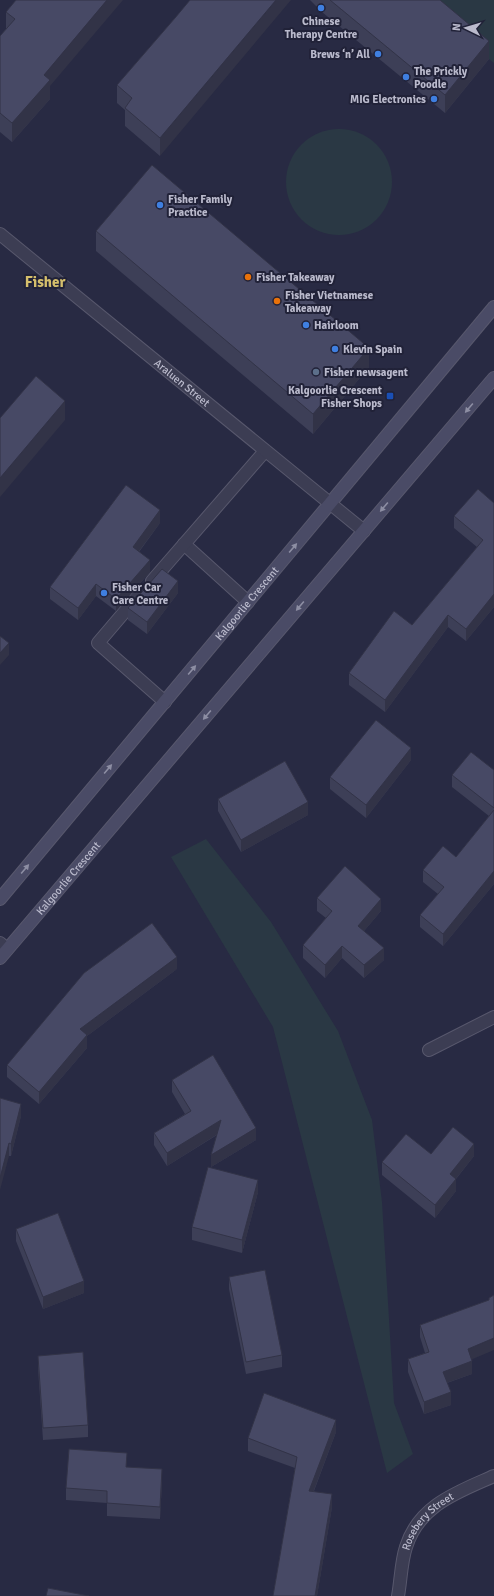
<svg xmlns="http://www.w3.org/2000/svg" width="494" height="1596" font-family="Signika,sans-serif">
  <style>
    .green { fill: #2a3844 }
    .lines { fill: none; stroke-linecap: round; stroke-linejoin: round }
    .lane-casing { stroke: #58586d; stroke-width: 14 }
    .street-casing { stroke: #58586d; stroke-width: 14 }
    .secondary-casing { stroke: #58586d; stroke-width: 14 }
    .lane { stroke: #3c3d53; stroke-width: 12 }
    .street { stroke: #3c3d53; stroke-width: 12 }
    .secondary { stroke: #4a4b66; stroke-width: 12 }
    .wall { fill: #3d3f57 }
    .shaded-wall { fill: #323347 }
    .building { fill: #474965; stroke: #323347 }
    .oneway { fill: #8d8ea3 }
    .shop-dot { fill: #3f7fe0; stroke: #212238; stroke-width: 1.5 }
    .food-dot { fill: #e8710a; stroke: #212238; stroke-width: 1.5 }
    .service-dot { fill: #5c6f8a; stroke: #212238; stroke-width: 1.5 }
    .transit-dot { fill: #1a4fb4; stroke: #212238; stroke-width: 1.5 }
    .labels { text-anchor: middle; stroke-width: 4; stroke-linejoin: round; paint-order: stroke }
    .poi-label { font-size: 11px; font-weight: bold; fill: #babacc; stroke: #212238; text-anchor: start }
    .street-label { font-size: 11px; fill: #babacc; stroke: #212238 }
    .district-label { font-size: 15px; font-weight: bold; fill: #d5bf6c; stroke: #212238 }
  </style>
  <rect width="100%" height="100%" fill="#282a43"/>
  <g class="green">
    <path d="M418 0H494V63L489 59Z"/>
    <circle cx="339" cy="182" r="53"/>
    <path d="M206 839 271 922 338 1031 372 1120 382 1202 394 1403 413 1454 387 1473 273 1027 171 857Z"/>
  </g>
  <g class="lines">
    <g class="lane-casing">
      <g id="lane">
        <path d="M184 544 248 602"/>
        <path d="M152 581 265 451"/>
        <path d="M138 596 98 643 165 702"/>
      </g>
    </g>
    <g class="street-casing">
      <g id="street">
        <path id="s1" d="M0 234 364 531"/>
        <path d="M0 943 7 949"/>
        <path d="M429 1050 494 1017"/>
        <path id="s2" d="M398 1596C401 1580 401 1562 406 1547 419 1505 458 1492 494 1476"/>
      </g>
    </g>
    <g class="secondary-casing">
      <g id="secondary">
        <path id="s3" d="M0 899 494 307"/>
        <path id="s4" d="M0 958 494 378"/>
      </g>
    </g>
    <use href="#lane" class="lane"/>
    <use href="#street" class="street"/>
    <use href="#secondary" class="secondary"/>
  </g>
  <g class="wall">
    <path d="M16 0 50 86V99L12 142 0 132V36L6 29V12Z"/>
    <path d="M310 0H440L489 59 445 113 322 12Z"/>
    <path d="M175 18 160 156 125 126V110L117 103V85Z"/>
    <path d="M96 231 369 367 313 434 96 251Z"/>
    <path d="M494 503V607L466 641 448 627 385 712 349 685V673L412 625 477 547 454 528V516Z"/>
    <path d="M160 523 139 552 150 572 116 611 96 596 78 620 50 599V587Z"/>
    <path d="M178 593 147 634 128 620V608Z"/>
    <path d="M411 760 366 818 330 789V777Z"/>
    <path d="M494 770V884L443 946 420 927V915L438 894 423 882V870L456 857 489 816 452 787V775Z"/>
    <path d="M218 799 308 815 241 852 218 811Z"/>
    <path d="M317 898 381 911 364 931 384 960 364 978 342 958 325 978 303 958V945L326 918 317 911Z"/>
    <path d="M177 969 87 1036V1048L39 1104 7 1077V1065Z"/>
    <path d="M172 1080 256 1140 211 1167 217 1135 167 1166 154 1145V1133L185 1114 172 1092Z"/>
    <path d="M0 1098 21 1116 11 1156H9Z"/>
    <path d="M431 1154 474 1156 456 1179V1191L435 1218 382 1175V1162Z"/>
    <path d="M258 1192 242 1253 192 1240V1227Z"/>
    <path d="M16 1229 84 1293 43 1309 16 1241Z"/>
    <path d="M229 1277 282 1355V1367L246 1374 229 1289Z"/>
    <path d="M494 1295 472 1360V1374L447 1383 451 1405 424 1414 408 1372V1359L425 1353 420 1337V1325L489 1300V1298Z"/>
    <path d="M38 1356 88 1425V1437L43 1440 38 1368Z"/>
    <path d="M336 1432 314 1491 332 1507 317 1596H273L295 1468 248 1451V1438Z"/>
    <path d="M127 1467 162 1482 160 1519 107 1516V1503L66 1500V1488Z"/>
  </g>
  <g class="shaded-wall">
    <path d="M107 0H123L50 86V99L12 142V123L44 75Z"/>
    <path d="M276 0H291L160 156V138Z"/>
    <path d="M489 41V59L445 113V95Z"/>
    <path d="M369 348V367L313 434V414Z"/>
    <path d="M65 401V420L0 497V478Z"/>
    <path d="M160 510V523L133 559V547Z"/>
    <path d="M150 560V572L116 611V599Z"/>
    <path d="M178 581V593L147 634V622Z"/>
    <path d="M96 584V596L78 620V608Z"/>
    <path d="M494 594V607L466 641V629Z"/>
    <path d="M448 615V627L385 712V700Z"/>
    <path d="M9 643V655L0 665V653Z"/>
    <path d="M411 748V760L366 818V805Z"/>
    <path d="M308 802V815L241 852V840Z"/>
    <path d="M494 871V884L443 946V934Z"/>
    <path d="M381 899V911L358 938V926Z"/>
    <path d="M342 946V958L325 978V965Z"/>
    <path d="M384 948V960L364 978V965Z"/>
    <path d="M177 957V969L87 1036V1048L39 1104V1092L80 1029Z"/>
    <path d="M21 1104V1116L11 1156V1144Z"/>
    <path d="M221 1120V1132L167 1166V1153Z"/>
    <path d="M256 1128V1140L211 1167V1155Z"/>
    <path d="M9 1143V1156L0 1190V1178Z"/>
    <path d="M474 1144V1156L450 1186V1174Z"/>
    <path d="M456 1179V1191L435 1218V1205Z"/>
    <path d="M258 1180V1192L242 1253V1240Z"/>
    <path d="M84 1281V1293L43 1309V1297Z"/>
    <path d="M494 1338V1350L468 1361V1349Z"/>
    <path d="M472 1361V1374L443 1384V1372Z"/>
    <path d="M451 1392V1405L424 1414V1402Z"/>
    <path d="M336 1420V1432L309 1503V1491Z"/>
    <path d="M162 1469V1482L160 1519V1507Z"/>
    <path d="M332 1494V1507L317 1596H315Z"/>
  </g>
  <g class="building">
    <path d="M16 0H107L44 75 50 80 12 123 0 113V36L15 19 6 12Z"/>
    <path d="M190 0H276L160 138 125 108 132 98 117 85 175 18Z"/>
    <path d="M330 0H440L489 41 445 95Z"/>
    <path d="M152 165 369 348 313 414 96 231Z"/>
    <path d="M36 376 65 401 0 478V418Z"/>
    <path d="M126 485 160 510 133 547 150 560 116 599 96 584 78 608 50 587Z"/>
    <path d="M478 489 494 503V594L466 629 448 615 385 700 349 673 394 611 412 625 483 540 454 516Z"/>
    <path d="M162 569 178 581 147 622 128 608Z"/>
    <path d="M0 636 9 643 0 653Z"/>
    <path d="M376 720 411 748 366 805 330 777Z"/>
    <path d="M471 752 494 770V808L452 775Z"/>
    <path d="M285 761 308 802 241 840 218 799Z"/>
    <path d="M494 810V871L443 934 420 915 444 887 423 870 443 846 456 857Z"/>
    <path d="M345 866 381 899 358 926 384 948 364 965 342 946 325 965 303 945 332 911 317 898Z"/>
    <path d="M152 923 177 957 80 1029 87 1035 39 1092 7 1065 84 973Z"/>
    <path d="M213 1055 256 1128 211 1155 221 1120 167 1153 154 1133 191 1111 172 1080Z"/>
    <path d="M0 1098 21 1104 11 1144 9 1143 0 1178Z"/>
    <path d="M453 1127 474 1144 450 1174 456 1179 435 1205 382 1162 406 1134 431 1154Z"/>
    <path d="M208 1167 258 1180 242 1240 192 1227Z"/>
    <path d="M58 1213 84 1281 43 1297 16 1229Z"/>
    <path d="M265 1270 282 1355 246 1362 229 1277Z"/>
    <path d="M494 1295V1338L468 1349 472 1361 443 1372 451 1392 424 1402 408 1359 429 1352 420 1325 489 1300V1298Z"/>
    <path d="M83 1352 88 1425 43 1428 38 1356Z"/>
    <path d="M264 1393 336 1420 309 1491 332 1494 315 1596H273L297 1457 248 1438Z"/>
    <path d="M69 1449 127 1453 126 1467 162 1469 160 1507 107 1503V1491L66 1488Z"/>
    <path d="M48 1588 89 1596H46Z"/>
  </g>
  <defs><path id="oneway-solid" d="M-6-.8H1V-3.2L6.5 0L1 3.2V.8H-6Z"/></defs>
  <g class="oneway">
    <use href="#oneway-solid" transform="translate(469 408) rotate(130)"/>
    <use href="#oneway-solid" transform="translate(384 507) rotate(130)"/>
    <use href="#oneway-solid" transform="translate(293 548) rotate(-50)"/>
    <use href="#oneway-solid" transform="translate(300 606) rotate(130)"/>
    <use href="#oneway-solid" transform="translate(192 670) rotate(-50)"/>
    <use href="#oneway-solid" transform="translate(207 715) rotate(130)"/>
    <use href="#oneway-solid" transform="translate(108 769) rotate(-50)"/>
    <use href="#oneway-solid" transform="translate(25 869) rotate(-50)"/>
  </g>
  <g class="shop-dot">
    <circle cx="321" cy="8" r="4"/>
    <circle cx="378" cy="54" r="4"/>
    <circle cx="406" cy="77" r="4"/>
    <circle cx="434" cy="99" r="4"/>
    <circle cx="160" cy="205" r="4"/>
    <circle cx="306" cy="325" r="4"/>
    <circle cx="335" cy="349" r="4"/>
    <circle cx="104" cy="593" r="4"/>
  </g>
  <g class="food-dot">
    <circle cx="248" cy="277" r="4"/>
    <circle cx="277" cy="301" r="4"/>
  </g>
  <circle class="service-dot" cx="316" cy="372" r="4"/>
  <rect class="transit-dot" x="386" y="392" width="8" height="8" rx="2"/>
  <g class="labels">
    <g class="poi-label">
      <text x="321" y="25" text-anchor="middle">Chinese<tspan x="321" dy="13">Therapy Centre</tspan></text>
      <text x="370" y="58" text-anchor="end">Brews ‘n’ All</text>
      <text x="414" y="75">The Prickly<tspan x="414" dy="13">Poodle</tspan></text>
      <text x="426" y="103" text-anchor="end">MIG Electronics</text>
      <text x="168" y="203">Fisher Family<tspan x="168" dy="13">Practice</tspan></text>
      <text x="256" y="281">Fisher Takeaway</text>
      <text x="285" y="299">Fisher Vietnamese<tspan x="285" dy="13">Takeaway</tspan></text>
      <text x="314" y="329">Hairloom</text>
      <text x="343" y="353">Klevin Spain</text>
      <text x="324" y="376">Fisher newsagent</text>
      <text x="382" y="394" text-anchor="end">Kalgoorlie Crescent<tspan x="382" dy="13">Fisher Shops</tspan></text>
      <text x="112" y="591">Fisher Car<tspan x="112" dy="13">Care Centre</tspan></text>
    </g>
    <g class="street-label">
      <text dy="4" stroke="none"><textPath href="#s1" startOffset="235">Araluen Street</textPath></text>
      <text dy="4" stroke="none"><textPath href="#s3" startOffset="385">Kalgoorlie Crescent</textPath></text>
      <text dy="4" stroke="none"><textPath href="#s4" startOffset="105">Kalgoorlie Crescent</textPath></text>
      <text dy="4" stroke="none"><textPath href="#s2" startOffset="84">Rosebery Street</textPath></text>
    </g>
    <g class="district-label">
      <text x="45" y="287">Fisher</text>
    </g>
  </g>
  <g transform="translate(466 28) rotate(275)" stroke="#212238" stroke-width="3" paint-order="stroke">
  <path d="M0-3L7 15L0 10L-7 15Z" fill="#babacc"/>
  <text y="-6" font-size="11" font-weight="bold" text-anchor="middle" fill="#babacc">N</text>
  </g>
</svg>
